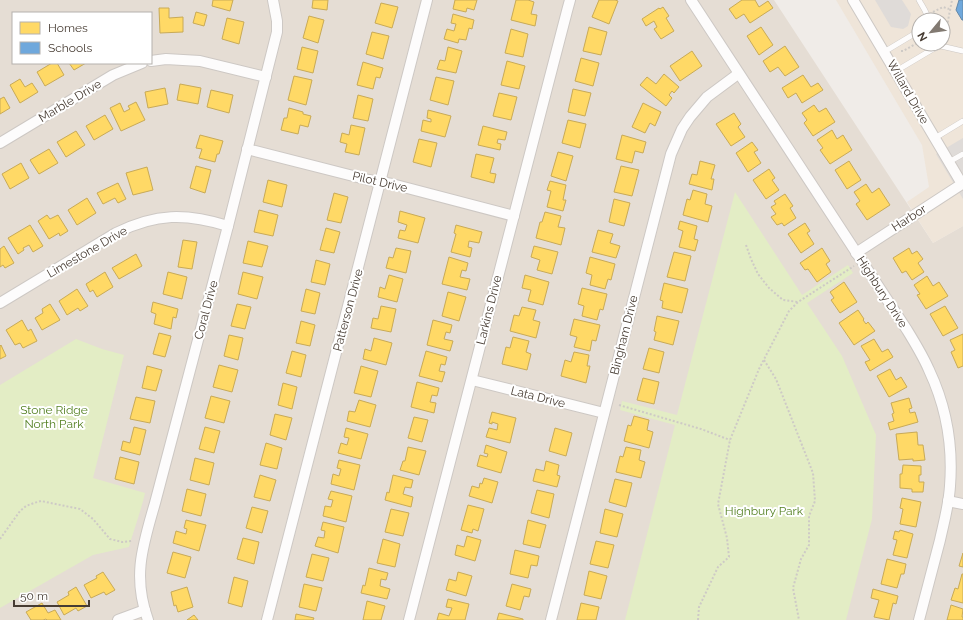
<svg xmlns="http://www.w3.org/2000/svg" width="963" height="620" font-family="Raleway,sans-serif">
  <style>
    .residential { fill: #e5ddd4; fill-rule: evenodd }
    .education { fill: #efe5d9; fill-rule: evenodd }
    .green { fill: #e3edc5 }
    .parking { fill: #dfdbd8 }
    .homes { fill: #ffd966; stroke: #c8aa57 }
    .schools { fill: #6fa8dc; stroke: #6388a9 }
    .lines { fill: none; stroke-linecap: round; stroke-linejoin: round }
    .lane-casing { stroke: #cdc8c4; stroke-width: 6 }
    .street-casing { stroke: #cdc8c4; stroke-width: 12 }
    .path { stroke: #cecac6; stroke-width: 2; stroke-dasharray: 2 2; stroke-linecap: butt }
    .lane { stroke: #fdfcfc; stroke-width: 5 }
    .street { stroke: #fdfcfc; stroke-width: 10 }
    .labels { text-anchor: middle; stroke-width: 4; stroke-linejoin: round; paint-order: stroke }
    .street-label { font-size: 12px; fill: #473c33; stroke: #fff }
    .park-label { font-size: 12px; fill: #527f20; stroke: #fff }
  </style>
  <rect width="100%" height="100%" fill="#f0ece8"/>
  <path class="residential" d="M0 0H774L933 243 963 226V620H0ZM13 13H151V63H13Z"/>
  <path class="education" d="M836 0H963V226L933 243 907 202 929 187 922 145ZM919 20H943V44H919Z"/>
  <g class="green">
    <path d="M735 192 802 295 848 265 853 273 807 303 842 356 876 435 872 519 846 620H625L675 425 620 410 622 401 677 415Z"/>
    <path d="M76 339 102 349 124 355 93 478 145 493C141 511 134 529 129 547L93 555 0 608V385Z"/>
  </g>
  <g class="parking">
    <path d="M875 0H902L911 14 908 26 903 29 891 27Z"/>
    <path d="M963 138V199L936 154Z"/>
  </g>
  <g class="homes">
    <path d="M213 0H233L230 11 212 6Z"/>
    <path d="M313 0H328L327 10 312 8Z"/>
    <path d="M455 0H477L474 10 467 8 466 12 453 9Z"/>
    <path d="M516 0H528L534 2 531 14 537 15 535 26 511 20Z"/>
    <path d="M599 0H615L618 1 609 24 592 17Z"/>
    <path d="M742 0H755L759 7 768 1 773 8 750 23 744 14 736 19 729 9Z"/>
    <path d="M381 3 398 7 392 28 375 23Z"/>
    <path d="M663 7 669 16 666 18 674 31 661 39 654 29 657 27 654 21 646 26 642 19 659 8 660 9Z"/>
    <path d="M159 8H169V18L183 17V32L160 33Z"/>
    <path d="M196 12 207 15 204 26 193 23Z"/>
    <path d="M453 14 474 20 472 29 469 28 466 40 459 39 458 43 444 39 447 29 454 31 456 24 451 23Z"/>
    <path d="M309 16 324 20 318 43 303 38Z"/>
    <path d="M227 18 244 22 239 44 222 39Z"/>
    <path d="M589 27 607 32 601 55 583 51Z"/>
    <path d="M761 27 773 45 759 55 747 36Z"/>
    <path d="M511 29 528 34 523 57 505 53Z"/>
    <path d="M372 32 389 36 383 59 366 54Z"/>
    <path d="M785 46 799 67 785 76 778 67 770 72 763 61Z"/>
    <path d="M302 47 318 51 313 73 297 69Z"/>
    <path d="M448 47 462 51 456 73 437 69 440 60 445 61Z"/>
    <path d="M692 51 702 66 680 81 670 66Z"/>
    <path d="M581 58 599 63 593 86 575 81Z"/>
    <path d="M507 61 525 66 519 89 501 85Z"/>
    <path d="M363 62 383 68 380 78 376 77 373 89 357 85Z"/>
    <path d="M52 63H57L64 75 45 86 37 72Z"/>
    <path d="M69 63H86L74 70Z"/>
    <path d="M664 74 679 87 674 93 672 91 669 95 672 98 666 106 640 85 647 77 656 84Z"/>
    <path d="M803 75 811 87 818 83 823 90 802 103 796 93 788 98 782 88Z"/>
    <path d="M294 76 312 80 306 105 288 100Z"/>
    <path d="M436 77 454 81 448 105 430 100Z"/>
    <path d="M20 79 25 87 32 83 38 92 20 103 10 85Z"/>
    <path d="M180 84 201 88 198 104 177 100Z"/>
    <path d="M165 88 168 104 148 108 145 92Z"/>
    <path d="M573 89 591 93 585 116 568 112Z"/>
    <path d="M211 90 233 95 229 113 207 107Z"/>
    <path d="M499 93 517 97 511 120 493 116Z"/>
    <path d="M358 95 373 99 368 121 353 118Z"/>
    <path d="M4 97 10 108 0 114V99Z"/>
    <path d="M136 102 145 120 121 131 110 108 120 103 124 112 130 109 128 106Z"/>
    <path d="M643 103 661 112 655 126 650 123 645 133 632 127Z"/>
    <path d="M814 105 819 112 826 108 835 122 813 136 804 123 807 120 802 113Z"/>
    <path d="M289 108 303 112V114L311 116 308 127 300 125 298 134 281 130 284 118H287Z"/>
    <path d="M428 110 451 116 445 137 421 131 423 120 431 122V119L427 118Z"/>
    <path d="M734 113 741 124 738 127 745 137 731 146 716 124Z"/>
    <path d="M105 115 113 129 94 140 86 126Z"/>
    <path d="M568 120 586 124 580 148 562 143Z"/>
    <path d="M351 125 365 128 359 155 345 152 347 144 340 142 342 133 349 135Z"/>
    <path d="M483 126 507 132 505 140 498 139 497 143 501 144 500 150 478 145Z"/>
    <path d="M832 130 837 139 843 135 852 150 830 164 820 150 823 148 817 140Z"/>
    <path d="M76 131 85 145 66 157 57 142Z"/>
    <path d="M200 135 223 141 219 154H217L215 162 199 158 202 149 196 148Z"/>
    <path d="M622 135 646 142 643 153 635 151 632 163 616 159Z"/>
    <path d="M419 139 437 143 431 167 413 162Z"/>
    <path d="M752 142 758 150 754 152 761 163 748 172 736 153Z"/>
    <path d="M49 149 58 163 39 174 30 160Z"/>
    <path d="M558 152 573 156 566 181 551 176Z"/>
    <path d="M476 154 494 158 490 173 496 174 494 183 471 177Z"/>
    <path d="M700 161 715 165 711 179H714L712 190 689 184 692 174 697 175Z"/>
    <path d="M849 161 861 180 847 189 835 170Z"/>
    <path d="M21 163 29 178 10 189 2 174Z"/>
    <path d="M196 166 211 170 205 193 190 188Z"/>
    <path d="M621 166 639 170 632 196 614 192Z"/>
    <path d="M147 167 153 190 133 195 126 173Z"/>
    <path d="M769 169 775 178 772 180 779 190 766 199 753 180Z"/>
    <path d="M268 180 287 185 282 207 263 202Z"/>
    <path d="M550 181 566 185 563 200H566L563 211 547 207 551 191 547 190Z"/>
    <path d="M118 183 126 199 118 203 115 198 103 204 97 193Z"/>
    <path d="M866 184 872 193 879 188 890 205 867 220 856 204 860 201 854 192Z"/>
    <path d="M693 190 707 194 705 204 712 206 708 222 683 215 687 199 690 200Z"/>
    <path d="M334 193 348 197 341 223 327 220Z"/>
    <path d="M785 194 793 206 790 208 796 218 784 226 782 223 777 225 771 217 776 214 771 207 776 204 774 201Z"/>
    <path d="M87 198 96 213 77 225 68 210Z"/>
    <path d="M614 199 630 203 624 226 609 222Z"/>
    <path d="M259 210 278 215 273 236 254 232Z"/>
    <path d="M400 211 425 218 418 243 398 238 400 230 405 231 407 225 398 222Z"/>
    <path d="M545 212 561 216 558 227 565 228 561 245 536 238 540 222H542Z"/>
    <path d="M47 215 50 219 58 215 68 231 60 236 59 233 49 239 38 221Z"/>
    <path d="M680 221 697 226 694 239 698 240 695 251 679 247 683 231 678 229Z"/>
    <path d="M805 223 810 231 807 233 814 244 801 253 788 234Z"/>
    <path d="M30 225 43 246 33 252 29 245 23 248 24 250 18 254 8 238Z"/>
    <path d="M456 225 482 232 479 243 469 241 468 247 472 248 470 257 451 252 456 234 454 233Z"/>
    <path d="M326 228 340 232 334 253 320 250Z"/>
    <path d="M598 230 613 234 610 243 620 246 616 258 592 252Z"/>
    <path d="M183 240 197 242 192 269 178 267Z"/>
    <path d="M248 241 268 246 262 267 243 263Z"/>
    <path d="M4 246 14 263 5 268 3 265 0 267V249Z"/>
    <path d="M534 246 558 252 552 274 537 270 540 260 531 257Z"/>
    <path d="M396 248 411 251 406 273 386 268 389 257 393 258Z"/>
    <path d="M822 248 830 261 826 264 831 272 817 282 808 269 805 270 800 263Z"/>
    <path d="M909 248 912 254 917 251 923 259 918 263 924 272 912 280 906 271 902 273 893 258Z"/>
    <path d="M674 252 691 256 685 281 667 277Z"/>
    <path d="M136 254 142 266 119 279 112 268Z"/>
    <path d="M449 257 468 263 466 271 462 270 460 277 470 279 467 290 442 284Z"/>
    <path d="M590 257 615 264 611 280 608 279 605 289 590 285 592 275 586 273Z"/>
    <path d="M316 260 330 264 325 285 311 282Z"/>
    <path d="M105 272 113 287 97 297 93 290 90 292 86 284Z"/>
    <path d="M168 272 187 277 182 299 163 294Z"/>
    <path d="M243 272 263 277 257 299 238 294Z"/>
    <path d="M389 275 403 279 397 302 378 297 380 287 385 289Z"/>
    <path d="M525 275 549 282 543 305 528 301 531 290 522 288Z"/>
    <path d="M927 276 933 286 939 282 948 296 926 309 917 295 920 294 914 285Z"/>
    <path d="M844 282 857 302 840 313 831 300 834 298 830 292Z"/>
    <path d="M664 283 688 289 682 313 662 308 663 301 660 300Z"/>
    <path d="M582 288 607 294 603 310 600 309 597 320 582 316 584 306 578 304Z"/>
    <path d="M77 289 88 306 80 311 78 308 67 315 59 301Z"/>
    <path d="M306 289 320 293 315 314 301 311Z"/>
    <path d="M448 292 466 297 459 321 442 316Z"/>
    <path d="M153 302 178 309 176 318 173 317 171 329 154 324 156 314 151 312Z"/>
    <path d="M50 304 60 320 42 330 35 318 43 313 42 309Z"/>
    <path d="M237 304 251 307 245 329 231 326Z"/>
    <path d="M381 306 396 309 391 332 371 328 373 318 378 319Z"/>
    <path d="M945 306 958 328 943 336 930 314Z"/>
    <path d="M522 307 536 310 533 320 540 322 536 338 510 331 514 315 519 316Z"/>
    <path d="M858 310 864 319 863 320 866 324 868 322 875 331 854 345 839 323Z"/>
    <path d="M657 316 679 321 673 345 654 340 656 332 654 331Z"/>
    <path d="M574 319 600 325 596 341 592 340 590 351 574 347 577 337 570 335Z"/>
    <path d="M22 320 28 331 31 329 37 341 23 348 20 343 15 345 6 330Z"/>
    <path d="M433 320 452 325 450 333 446 332 444 339 453 341 450 351 427 345Z"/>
    <path d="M301 321 315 325 310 346 296 343Z"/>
    <path d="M159 333 171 336 165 357 153 354Z"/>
    <path d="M963 334V366L958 368 951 352 955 350 950 340Z"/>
    <path d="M229 335 243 338 238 360 224 356Z"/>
    <path d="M513 337 529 341 526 352 531 354 527 370 502 364 506 347 510 348Z"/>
    <path d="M374 338 392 343 386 365 363 359 365 349 371 351Z"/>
    <path d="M874 339 882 352 888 349 893 357 870 371 865 362 870 360 861 346Z"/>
    <path d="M1 345 6 356 0 359V346Z"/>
    <path d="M649 348 664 352 659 373 643 369Z"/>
    <path d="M292 351 306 355 301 377 286 373Z"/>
    <path d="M426 351 447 357 445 365 441 364 439 371 445 372 442 382 419 376Z"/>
    <path d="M574 352 589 355 587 366H590L586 383 561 376 565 360 571 362Z"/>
    <path d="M219 365 238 370 232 392 213 387Z"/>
    <path d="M147 366 162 370 156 391 142 388Z"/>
    <path d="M361 366 378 371 371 397 354 393Z"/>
    <path d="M890 369 896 380 901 377 907 387 889 397 877 376Z"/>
    <path d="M643 378 659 382 654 404 637 400Z"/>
    <path d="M417 382 439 388 437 396 432 395 430 402 436 403 434 413 411 407Z"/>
    <path d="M283 383 297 387 292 409 278 405Z"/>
    <path d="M211 396 230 401 224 423 205 418Z"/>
    <path d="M136 397 155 401 150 423 130 419Z"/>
    <path d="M909 398 912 408 909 409 910 413 915 412 918 422 890 430 888 423 894 421 892 414 894 413 891 403Z"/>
    <path d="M359 400 376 405 370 427 347 421 349 411 355 412Z"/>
    <path d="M492 412 516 418 510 443 486 437 489 428 497 430 498 424 492 422V424L489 423Z"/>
    <path d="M275 414 292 418 286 440 270 435Z"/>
    <path d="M634 416 649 420 647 430 653 432 649 448 624 441 628 425 631 426Z"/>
    <path d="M414 417 428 420 422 442 408 438Z"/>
    <path d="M134 427 146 430 140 455 121 450 123 441 130 443Z"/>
    <path d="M205 427 220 431 214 453 199 449Z"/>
    <path d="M346 428 368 434 361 459 338 453 341 443 347 445 349 438 344 437Z"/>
    <path d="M555 428 572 433 566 456 549 451Z"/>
    <path d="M917 432 918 445H923L925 460 913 461V459L899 460 896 434Z"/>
    <path d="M266 443 282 448 277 469 260 465Z"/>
    <path d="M486 445 507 452 501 473 477 466 480 455 487 457 488 454 484 453Z"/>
    <path d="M408 447 426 451 419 475 400 470 403 461H405Z"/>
    <path d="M626 447 641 450 639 460 645 462 641 478 616 472 620 456 623 457Z"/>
    <path d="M120 457 139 462 134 484 115 479Z"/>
    <path d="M195 458 214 463 209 485 190 480Z"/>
    <path d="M339 460 360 465 354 490 331 484 333 474 339 476 341 469 337 468Z"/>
    <path d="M546 461 559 465 557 475 560 476 557 487 533 481 536 469 544 471Z"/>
    <path d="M903 465 921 466V475H919V482H924L923 492H912V489L900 488V474H902Z"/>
    <path d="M260 475 276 480 270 501 254 497Z"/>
    <path d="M393 475 413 480 411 488 405 487 403 494 413 497 411 507 385 500 387 492 389 493Z"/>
    <path d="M484 478 498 482 492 503 469 496 472 486 479 488 480 483 482 484Z"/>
    <path d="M615 479 632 483 626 507 609 502Z"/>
    <path d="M187 489 206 494 201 516 182 511Z"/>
    <path d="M537 490 554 494 549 518 531 513Z"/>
    <path d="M331 491 352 496 346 522 323 516 325 506 331 507 333 500 328 499Z"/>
    <path d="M902 498 921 502 916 527 900 524 903 509 900 508Z"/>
    <path d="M468 505 484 509 478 531 473 529 472 533 461 530Z"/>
    <path d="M252 507 268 511 262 533 246 528Z"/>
    <path d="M391 509 409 513 403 536 385 532Z"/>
    <path d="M605 509 623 514 617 537 600 533Z"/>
    <path d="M186 520 206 525 199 551 173 543 176 531 186 534 187 529 184 528Z"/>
    <path d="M528 520 546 525 540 548 523 544Z"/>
    <path d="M323 522 344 527 338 553 315 546 318 537 324 538 325 531 321 530Z"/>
    <path d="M900 530 913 534 907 558 893 555 897 540 893 539 895 531 899 532Z"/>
    <path d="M467 536 481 540 475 561 455 555 457 545 464 547Z"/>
    <path d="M243 538 259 542 254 564 237 559Z"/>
    <path d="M383 539 400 544 395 567 377 563Z"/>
    <path d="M596 541 614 545 608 568 590 564Z"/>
    <path d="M515 550 539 556 537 566 531 565 528 578 510 574Z"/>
    <path d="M173 552 191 557 185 578 167 573Z"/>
    <path d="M963 553V567L959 566Z"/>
    <path d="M312 554 329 558 323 581 306 577Z"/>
    <path d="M887 559 906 564 904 574H901L897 588 881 584Z"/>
    <path d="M369 568 388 573 386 580 381 579 380 586 390 589 387 599 361 593 363 585 365 586Z"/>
    <path d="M589 571 607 576 601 599 584 595Z"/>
    <path d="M103 572 115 590 106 595 104 592 91 598 84 585 97 578 96 576Z"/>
    <path d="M458 572 472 576 466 596 446 590 449 579 456 581Z"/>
    <path d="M962 574H963V603L951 600 955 588 958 589Z"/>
    <path d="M234 577 248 581 242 607 228 603Z"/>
    <path d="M304 584 322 588 316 611 299 607Z"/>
    <path d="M512 584 531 589 529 597 524 596 520 610 506 606Z"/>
    <path d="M76 587 87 606 78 611 76 608 64 615 57 602 69 595 68 592Z"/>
    <path d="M187 587 193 607 178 612 176 605 174 606 171 592Z"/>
    <path d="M873 589 898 596 896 604 893 603 889 620 874 617 879 600 871 598Z"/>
    <path d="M448 599 469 604 465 620H437L439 613 449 616 452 608 446 607Z"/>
    <path d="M367 601 385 606 381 620H363Z"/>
    <path d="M42 603 48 613 55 610 61 620H47L46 619 43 620H31L26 612Z"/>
    <path d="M581 603 599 607 596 620H577Z"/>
    <path d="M951 605 963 609 962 617H963V620H947Z"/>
    <path d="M499 613 523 619V620H497Z"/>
    <path d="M296 614 314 618 313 620H295Z"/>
    <path d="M194 615 198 620H187Z"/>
  </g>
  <path class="schools" d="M959 0H963V20H962L956 10Z"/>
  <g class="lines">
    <g class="lane-casing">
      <g id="lane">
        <path d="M919 0C922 6 928 13 928 20"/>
        <path d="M884 52 919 31"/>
        <path d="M896 71 933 49 941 46 963 51"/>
        <path d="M935 138 963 121"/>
        <path d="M949 162 963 154"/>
      </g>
    </g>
    <g class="street-casing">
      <g id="street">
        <path d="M691 0 907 330C915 343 923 356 929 370 946 406 953 447 950 486 949 504 944 522 940 540 933 567 926 593 919 620"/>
        <path d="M853 0 962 184 856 253"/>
        <path d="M151 61 166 59 200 61 266 77"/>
        <path d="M0 143 113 75 142 63"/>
        <path d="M247 149 369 180 392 184 514 216"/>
        <path d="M0 303 116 233C156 213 186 213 228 226"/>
        <path d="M472 380 604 413"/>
        <path d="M948 501 963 504"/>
        <path d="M118 620 145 610"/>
        <path d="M148 620C132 576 143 545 155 503L228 226 277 32V21L273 0"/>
        <path d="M267 620 427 0"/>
        <path d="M409 620 567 11 570 0"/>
        <path d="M551 620 671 154 682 129 690 117 707 97 738 74"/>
      </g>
    </g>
    <g class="path">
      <path d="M933 12 943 7 949 9"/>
      <path d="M943 28 947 26 952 0"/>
      <path d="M901 51H903L919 42"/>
      <path d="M746 245 751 259 758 274 769 288 783 300 798 302"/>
      <path d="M764 360 776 379 813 473 815 501 809 516V545L801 559 793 588 799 620"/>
      <path d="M619 405 701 429 730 440"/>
      <path d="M0 539 20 511 26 506 34 503 41 501 80 509 93 519 110 539 122 542 132 541"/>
      <path d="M698 620 699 607 718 567 729 557 727 538 718 504 730 440 759 369 789 311 798 302 854 266"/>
    </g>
    <use href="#lane" class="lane"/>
    <use href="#street" class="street"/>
  </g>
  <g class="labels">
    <g class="street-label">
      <text transform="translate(908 92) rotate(60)" y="4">Willard Drive</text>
      <text transform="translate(70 101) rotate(-31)" y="4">Marble Drive</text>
      <text transform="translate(380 182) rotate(13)" y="4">Pilot Drive</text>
      <text transform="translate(909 218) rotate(-33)" y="4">Harbor</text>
      <text transform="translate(87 252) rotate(-30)" y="4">Limestone Drive</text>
      <text transform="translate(882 292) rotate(57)" y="4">Highbury Drive</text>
      <text transform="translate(206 310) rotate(-75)" y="4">Coral Drive</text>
      <text transform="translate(348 310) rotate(-75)" y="4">Patterson Drive</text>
      <text transform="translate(489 310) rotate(-76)" y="4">Larkins Drive</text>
      <text transform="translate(624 335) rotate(-76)" y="4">Bingham Drive</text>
      <text transform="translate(538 397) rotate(14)" y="4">Lata Drive</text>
    </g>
    <g class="park-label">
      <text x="54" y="414">Stone Ridge<tspan x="54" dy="14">North Park</tspan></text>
      <text x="764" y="515">Highbury Park</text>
    </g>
  </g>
  <rect x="12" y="12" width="140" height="52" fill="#ffffff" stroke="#b5b1ad"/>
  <rect x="20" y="22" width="20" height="12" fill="#ffd966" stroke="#b5b1ad"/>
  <text x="48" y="32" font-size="12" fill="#473c33">Homes</text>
  <rect x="20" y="42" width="20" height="12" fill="#6fa8dc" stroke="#b5b1ad"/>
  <text x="48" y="52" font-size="12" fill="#473c33">Schools</text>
  <g transform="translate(931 32) rotate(241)"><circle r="19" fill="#ffffff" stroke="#b5b1ad"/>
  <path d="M0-3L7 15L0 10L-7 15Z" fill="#827a72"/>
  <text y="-6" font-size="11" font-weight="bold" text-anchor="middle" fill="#473c33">N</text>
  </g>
  <path d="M14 600v6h75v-6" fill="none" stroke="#473c33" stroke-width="2"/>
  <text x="20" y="600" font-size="12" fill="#473c33" stroke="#ffffff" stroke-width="3" paint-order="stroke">50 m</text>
</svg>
